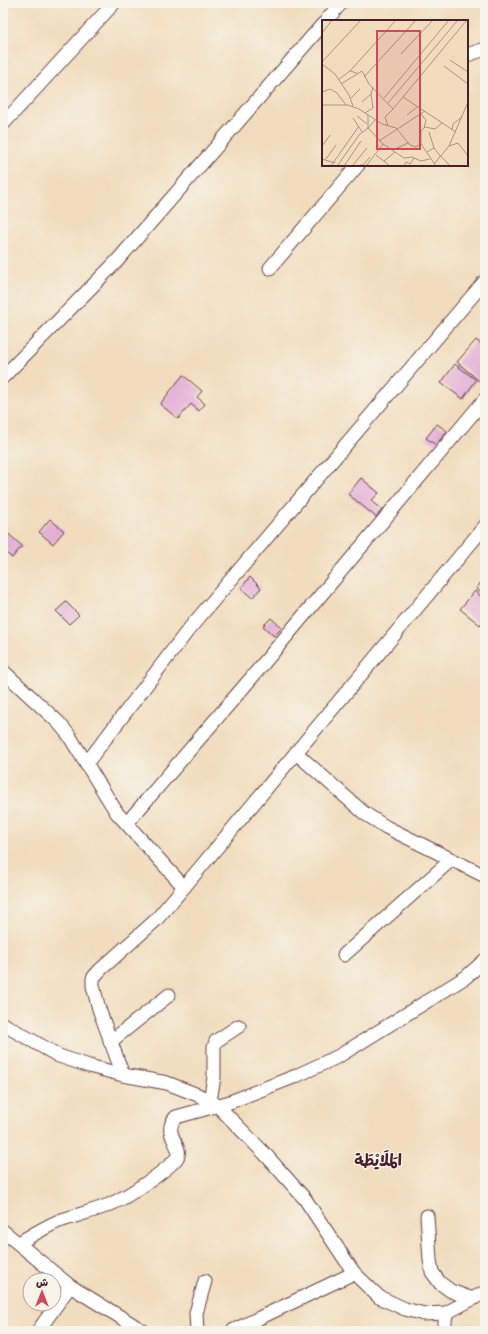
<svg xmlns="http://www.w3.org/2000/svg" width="488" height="1334" font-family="Mali,'Playpen Sans Arabic',sans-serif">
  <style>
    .building { fill: #e4b0d8 }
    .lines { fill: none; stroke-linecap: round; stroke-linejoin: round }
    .street-casing { stroke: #633c41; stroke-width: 15 }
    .street { stroke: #fff; stroke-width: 13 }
    .labels { text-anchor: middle; stroke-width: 3; stroke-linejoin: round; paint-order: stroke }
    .district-label { font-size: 16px; font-weight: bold; fill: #4a1f2b; stroke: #f7f3e8 }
    .inset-road { fill: none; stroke: #ae9183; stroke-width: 1 }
    .view { fill: #d1495b; fill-opacity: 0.15; stroke: #d1495b; stroke-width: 2 }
    .inset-edge { fill: none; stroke: #4a1f2b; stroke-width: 2 }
  </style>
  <rect width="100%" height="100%" fill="#f7f3e8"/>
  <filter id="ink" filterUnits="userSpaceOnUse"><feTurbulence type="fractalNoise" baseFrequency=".025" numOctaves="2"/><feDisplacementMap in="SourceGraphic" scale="8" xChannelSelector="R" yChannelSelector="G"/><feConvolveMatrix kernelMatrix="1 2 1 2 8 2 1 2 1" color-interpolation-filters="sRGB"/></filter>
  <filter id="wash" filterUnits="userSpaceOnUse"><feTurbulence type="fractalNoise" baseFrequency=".012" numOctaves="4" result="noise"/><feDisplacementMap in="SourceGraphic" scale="16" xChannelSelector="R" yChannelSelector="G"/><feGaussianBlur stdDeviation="0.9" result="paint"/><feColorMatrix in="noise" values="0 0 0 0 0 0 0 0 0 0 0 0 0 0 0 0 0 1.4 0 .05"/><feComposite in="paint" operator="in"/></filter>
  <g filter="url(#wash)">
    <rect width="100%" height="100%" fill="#f1ddbe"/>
    <g id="blocks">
      <g class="building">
        <path d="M476 340 485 347V349L481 352 485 353V386L457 362Z"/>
        <path d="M455 364 476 380 463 399 441 383Z"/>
        <path d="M183 375 202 391 197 397 205 404 199 411 191 404 178 419 160 404Z"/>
        <path d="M437 424 447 431 436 445 426 438Z"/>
        <path d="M361 478 379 493 371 501 382 510 376 517 348 494Z"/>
        <path d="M50 519 64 531 53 544 39 532Z"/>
        <path d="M3 529 22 546 12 558 3 550Z"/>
        <path d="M250 577 261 588 252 598 241 588Z"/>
        <path d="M485 577V595L476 589Z"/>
        <path d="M475 591 485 600V619L480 625 460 609Z"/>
        <path d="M66 602 79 615 69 624 56 611Z"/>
        <path d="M271 618 282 628 274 636 263 626Z"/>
      </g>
    </g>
  </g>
  <g filter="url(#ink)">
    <use href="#blocks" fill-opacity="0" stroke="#633c41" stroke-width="1"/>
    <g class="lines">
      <g class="street-casing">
        <g id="street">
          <path d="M326 21 341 3"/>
          <path d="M467 55 485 49"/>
          <path d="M3 124 114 3"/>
          <path d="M270 268 358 165"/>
          <path d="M3 377 117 261 323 24"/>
          <path d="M3 671 58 722 68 734 117 813 184 887 156 920 100 970 93 978V986L99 1009 123 1075"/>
          <path d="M296 753 364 813 386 827 485 876"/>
          <path d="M86 764 189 629 485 281"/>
          <path d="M127 823 253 676 485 399"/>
          <path d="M184 887 485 526"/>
          <path d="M344 955 451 860"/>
          <path d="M3 1024 59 1056 89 1066 123 1075 167 1083 198 1095 217 1105 266 1155 305 1199 354 1273 379 1297 405 1309 424 1314 446 1313 485 1292"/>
          <path d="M110 1042 169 995"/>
          <path d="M210 1101 214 1077V1047L216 1041 239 1026"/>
          <path d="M427 1216 430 1260 432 1272 440 1283 451 1291 473 1299"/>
          <path d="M3 1231 70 1286 143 1331"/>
          <path d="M19 1243C32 1235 45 1227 59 1221 76 1215 95 1211 111 1204 127 1197 165 1172 176 1159 186 1147 160 1134 176 1117L230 1102 296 1076 339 1056 466 977 485 960"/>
          <path d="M38 1331 70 1286"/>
          <path d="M197 1331 196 1313 205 1281"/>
          <path d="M232 1331 354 1273"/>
          <path d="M444 1331 446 1313"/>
        </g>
      </g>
      <use href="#street" class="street"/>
    </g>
  </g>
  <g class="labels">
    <g class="district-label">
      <text x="378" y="1166">المَلَايْطَة</text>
    </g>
  </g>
  <g transform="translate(322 20)">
    <rect width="146" height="146" fill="#f1ddbe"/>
    <path class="inset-road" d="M0 13 10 0M79 34 111 0M128 40 146 52M0 42 39 0M0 44 13 54 27 75 31 86M122 46 146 64M28 51 74 0M42 57 94 0M16 60 28 51 35 53M19 64 40 51 47 64 71 89 63 97 66 106M0 72 8 69 15 73 24 85M81 77 134 112M29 78 38 69M62 78 127 0M40 82 49 74M66 83 136 0M0 85H26L37 89 60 104 74 108 88 125 94 127 99 124 114 146M71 89 144 1M43 93 51 88 49 74 51 67M99 94 104 100 102 108M85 95 95 87M35 96 45 104M31 98 40 112M53 100 46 108 61 124 82 138 90 137 99 141 108 139M130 110 131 104 140 97M107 112 112 128M57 121 103 91M99 124V111L103 107 113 109 120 103M0 126 8 115M127 126 136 123 146 136M71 130 86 123M105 132 112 128 119 137M54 135 68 146M119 136 128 146M0 139 13 143M4 139 14 125M62 141 73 132M112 144 127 126 146 82M16 145 37 115 46 108V95M38 145H41L48 137M9 146 37 106M22 146 39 121M30 146 45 128M44 146 61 124M82 146 84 142 88 144 92 138"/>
    <path class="view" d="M55 11H98V129H55Z"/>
    <rect width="146" height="146" class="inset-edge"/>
  </g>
  <rect width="488" height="1334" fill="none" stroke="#f7f3e8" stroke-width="16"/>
  <g transform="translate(42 1292)"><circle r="19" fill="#f7f3e8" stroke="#b29e9c"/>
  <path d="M0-3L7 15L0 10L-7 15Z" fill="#d1495b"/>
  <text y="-6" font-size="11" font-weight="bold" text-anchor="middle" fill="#4a1f2b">ش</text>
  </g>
</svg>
